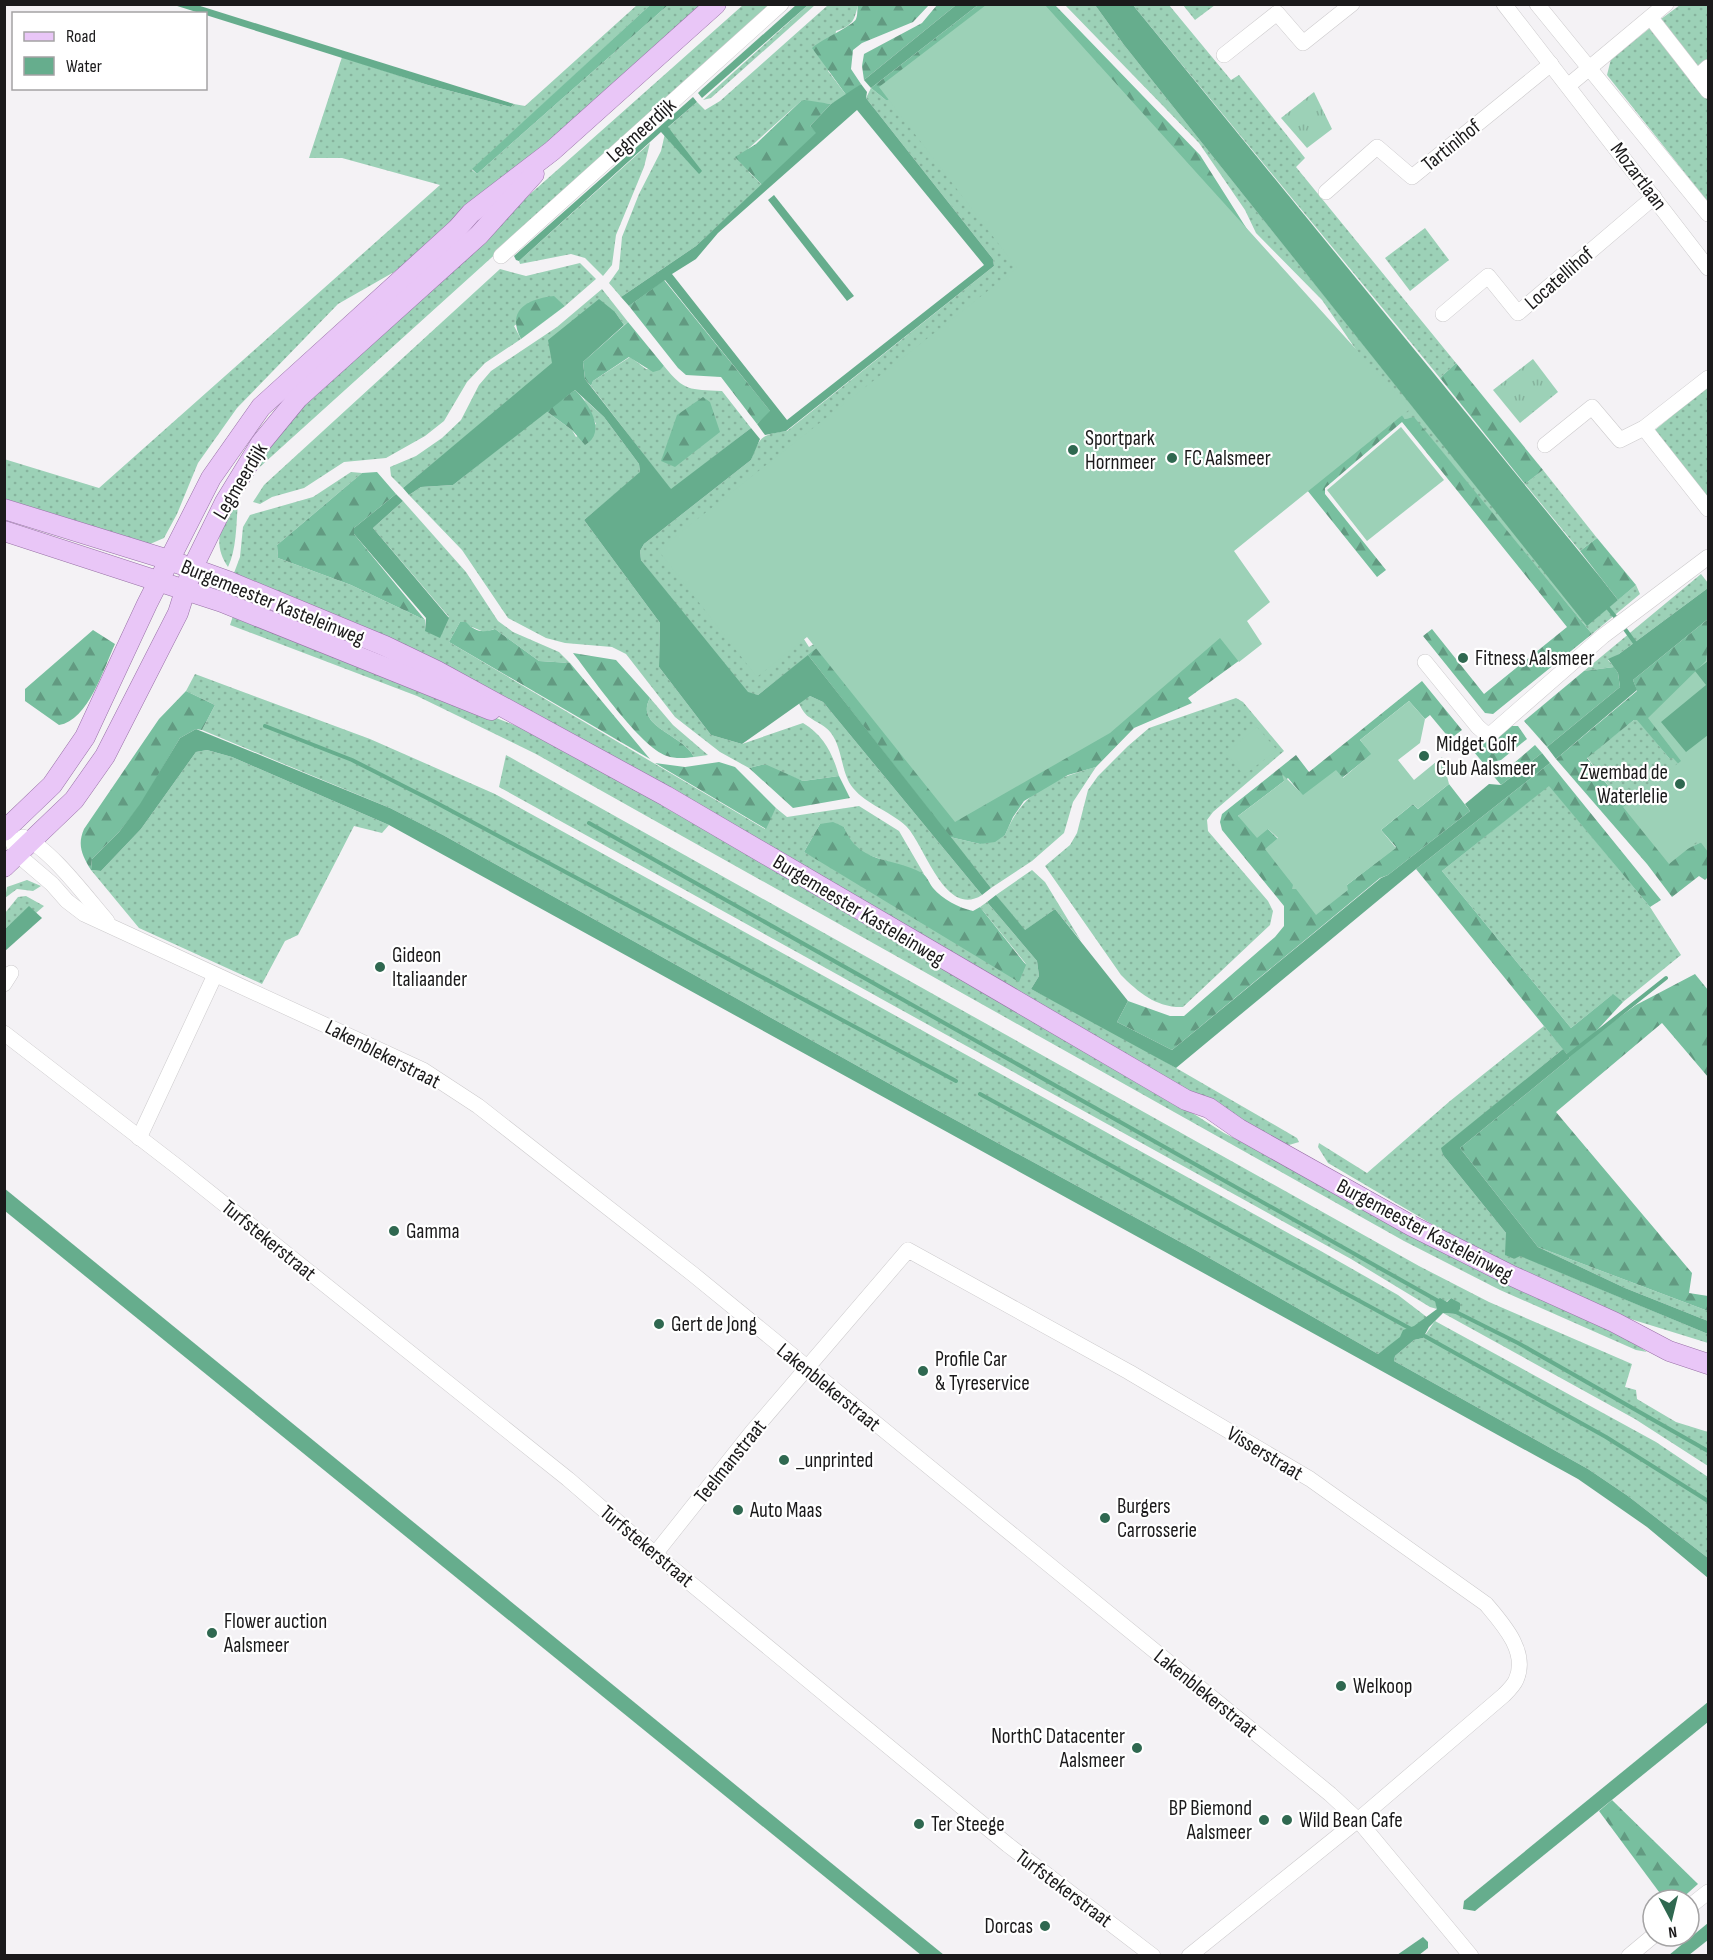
<svg xmlns="http://www.w3.org/2000/svg" width="1713" height="1960" font-family="'Sofia Sans Condensed',sans-serif">
  <style>
    .grass { fill: url(#grass-dots) }
    .forest { fill: url(#forest-firs) }
    .park { fill: url(#park-tufts) }
    .garden { fill: #9cd1b7 }
    .water { fill: #66ad8d; fill-rule: evenodd }
    .lines { fill: none; stroke-linecap: round; stroke-linejoin: round }
    .stream { stroke: #66ad8d; stroke-width: 4 }
    .minor-casing { stroke: #cccacc; stroke-width: 16 }
    .major-casing { stroke: #9871a6; stroke-width: 21 }
    .minor { stroke: #fff; stroke-width: 15 }
    .major { stroke: #e9c6f7; stroke-width: 20 }
    .poi-dot { fill: #2f6850; stroke: #fff; stroke-width: 2 }
    .labels { text-anchor: middle; stroke-width: 4.5; stroke-linejoin: round; paint-order: stroke }
    .street-label { font-size: 21px; fill: #1b1a1b; stroke: #fff }
    .poi-label { font-size: 21px; fill: #1b1a1b; stroke: #fff; text-anchor: start }
  </style>
  <defs>
    <pattern id="grass-dots" width="8" height="8" patternUnits="userSpaceOnUse" patternTransform="scale(1.5)"><rect width="8" height="8" fill="#9cd1b7"/><path d="M2 2h.1M6 6h.1" fill="none" stroke="#86b39d" stroke-width="1.8" stroke-linecap="round"/></pattern>
    <pattern id="forest-firs" width="22" height="20" patternUnits="userSpaceOnUse" patternTransform="scale(1.5)"><rect width="22" height="20" fill="#78bf9f"/><path d="M5 1l3.5 6h-7zM16 11l3.5 6h-7z" fill="#629a81"/></pattern>
    <pattern id="park-tufts" width="24" height="20" patternUnits="userSpaceOnUse" patternTransform="scale(1.5)"><rect width="24" height="20" fill="#9cd1b7"/><path d="M3 7l-1-3M5 7V3M7 7l1-3M15 17l-1-3M17 17v-4M19 17l1-3" fill="none" stroke="#86b39d"/></pattern>
  </defs>
  <rect width="100%" height="100%" fill="#f4f2f5"/>
  <g class="grass">
    <path d="M637 5H650L472 170 477 174 668 5H702L546 146 408 264 338 304 237 408 198 463 177 514 164 538 150 544 5 504 4 459 99 488 440 185 342 158H309L342 57 428 85 511 107 514 104 525 106Z"/>
    <path d="M743 5H771L252 474 287 419 321 391 447 268Z"/>
    <path d="M808 5H815L711 98 703 100Z"/>
    <path d="M828 5H858C854 20 854 25 836 31L828 71 847 96 831 104 801 101 748 149 749 172 762 185 696 246 621 297 609 283 619 269 622 237 639 194 661 151 666 129 697 102 705 110 720 101Z"/>
    <path d="M1065 5H1095L1124 45 1587 625 1636 585 1640 594 1592 634 1414 418 1405 419 1400 414 1322 300 1256 233 1245 210 1199 143Z"/>
    <path d="M1133 5H1169L1231 80 1239 75 1305 158 1296 167 1456 363 1440 378Z"/>
    <path d="M1183 5H1215L1195 20Z"/>
    <path d="M1680 5H1708V65L1700 73 1657 22Z"/>
    <path d="M1650 28 1708 99V202L1607 75 1611 59Z"/>
    <path d="M871 88 887 101 890 98 1033 276 802 636 809 647 820 640 823 644 758 695 748 693 737 682 641 560 640 551 644 544 751 460C759 437 762 434 787 431L994 266 993 259 866 98Z"/>
    <path d="M650 143 644 167 616 235 612 265 603 276 585 258 571 254 520 264 519 261Z"/>
    <path d="M1425 228 1449 260 1410 291 1385 258Z"/>
    <path d="M580 263 596 279 565 306 554 297 514 326 521 339 485 363 467 382 444 421 425 436 386 458 344 462 304 488 272 497 260 504 253 502 264 485 500 269 526 276Z"/>
    <path d="M602 289 628 322 624 325 615 312 403 488 391 476 390 467 416 456 442 438 461 420 479 385 491 371 557 327Z"/>
    <path d="M630 357 646 369 659 370 664 366C685 392 689 389 722 391L751 428 671 490 591 386 593 381Z"/>
    <path d="M1708 386V503L1655 430Z"/>
    <path d="M584 399 604 417 639 464 640 473 584 520 660 623 659 667 711 735 742 744 803 723C824 736 832 752 839 776L803 781 761 765 749 768 720 752 675 717 626 654 612 647 565 643 546 638 508 618 462 550 409 495 421 487 453 485 546 411 572 430 576 437 596 424Z"/>
    <path d="M1543 470 1597 538 1580 551 1525 484Z"/>
    <path d="M351 472 362 473 277 545 278 558 351 585 425 620V631L449 617 373 528 403 501 466 572 498 621 513 632 559 652 570 663 539 661 495 629 484 632 460 622 449 642 765 829 776 808 787 817 859 806 899 831 924 874 860 852 850 842 844 827 820 824 804 852 1026 964 980 907 987 902 1037 961 1039 976 1031 989 1107 1028 1297 1138 1299 1142 1289 1145 1281 1144 304 602 234 573 240 557 243 527 250 515 313 497Z"/>
    <path d="M234 500 238 503C236 524 237 548 228 567 211 542 222 524 234 500Z"/>
    <path d="M1701 574 1708 583V588L1619 654 1608 660 1614 667 1584 671Z"/>
    <path d="M234 613 519 727 692 820 866 925 1167 1097 1224 1133 1609 1326 1647 1352 1636 1350 1500 1290 1404 1241 536 754 417 696 230 625Z"/>
    <path d="M195 674 370 739 495 794 1319 1250 1398 1295 1428 1318 1378 1354 1197 1251 915 1098 443 835 390 808 202 730 215 705 186 691Z"/>
    <path d="M810 696 823 702 982 895C945 919 925 845 906 826 890 811 867 805 853 788 841 774 843 749 831 733 825 725 817 723 809 717 804 714 801 707 798 702Z"/>
    <path d="M650 698 673 725 708 755 694 757C683 734 634 727 650 698Z"/>
    <path d="M1236 698 1243 702 1284 751 1213 812 1207 820 1208 831 1268 901 1273 911 1270 925 1183 1007C1157 1008 1139 993 1121 975L1045 866 1070 845 1077 833 1088 790 1098 776 1128 746 1149 728Z"/>
    <path d="M1634 720H1638L1669 758 1673 757 1680 766 1708 839 1668 859 1638 804 1615 795 1587 757Z"/>
    <path d="M207 750 232 757 389 825 382 833 354 826 298 935 285 941 262 984 139 928 91 870 101 871 141 829 196 752Z"/>
    <path d="M506 755 1419 1266 1489 1302 1632 1364 1625 1387 1636 1390 1637 1399 1676 1422 1708 1432V1466L1635 1419 1443 1313 1457 1314 1459 1303 1451 1298 1437 1309 1430 1307 1351 1259 499 787Z"/>
    <path d="M1096 767 1073 802 1064 833 1032 861 991 888 950 837 980 844 1005 835C1023 791 1052 779 1096 767Z"/>
    <path d="M1549 785 1650 907 1681 955 1623 1002 1612 995 1571 1028 1442 871Z"/>
    <path d="M1032 870 1045 882 1081 941 1055 909 1024 931 996 895Z"/>
    <path d="M27 880 41 886 33 891 17 889 5 898 7 887Z"/>
    <path d="M26 896 44 906 36 913 29 907 5 929V913L18 897Z"/>
    <path d="M1544 1026 1563 1049 1442 1148 1443 1155 1506 1233V1255L1514 1259 1519 1255 1708 1334V1343L1624 1317 1476 1250 1328 1163 1318 1147 1319 1143 1367 1173 1450 1101Z"/>
    <path d="M1538 1247 1708 1311V1321L1625 1288Z"/>
    <path d="M1435 1321 1656 1442 1708 1477V1558L1628 1496 1588 1469 1394 1361 1395 1356 1414 1340 1423 1338Z"/>
  </g>
  <g class="forest">
    <path d="M650 5H668L477 174 472 169Z"/>
    <path d="M858 5H929L913 22 862 43 853 50 851 69 861 84 847 96 812 48C822 39 854 25 856 19 858 15 857 8 858 5Z"/>
    <path d="M937 5H956L864 80 862 66 864 54 922 23Z"/>
    <path d="M978 5H1004L887 101 871 88Z"/>
    <path d="M1020 5H1055L1200 155 1252 237 1405 419 1414 417 1592 634 1493 714 1485 713 1423 636 1432 629 1484 694 1567 627 1402 422 1325 488V494L1386 570 1377 577 1307 490Z"/>
    <path d="M805 100 831 104 810 126 817 133 762 185 735 157 756 144 801 101Z"/>
    <path d="M664 280 771 412 757 424 721 377 686 375 678 368 629 306Z"/>
    <path d="M554 296 565 306 521 339C506 310 527 299 554 296Z"/>
    <path d="M628 322 664 366 660 370 653 372 629 357 593 381 591 386 585 379 583 362Z"/>
    <path d="M1456 363 1543 470 1525 484 1440 378Z"/>
    <path d="M575 390C588 402 608 432 585 445L572 430 546 411Z"/>
    <path d="M703 397 710 402 720 432 675 467 661 461 677 415Z"/>
    <path d="M377 472 396 494 354 528V534L425 620 351 585 278 558 277 545 362 473Z"/>
    <path d="M1597 538 1636 585 1618 600 1580 551Z"/>
    <path d="M1708 619 1706 685 1680 766 1673 758H1669L1637 720H1634L1587 758 1615 795 1638 804 1668 858 1708 839V877L1705 880 1699 876 1672 897 1647 864 1556 759 1637 691 1633 680Z"/>
    <path d="M460 622H466C475 632 483 633 495 629L539 661 570 663 650 759 449 642Z"/>
    <path d="M93 630 115 644C104 668 88 721 59 725L25 701V689Z"/>
    <path d="M1220 635 1240 660 1188 698 1192 703 1134 728 1096 767 1068 775 1024 801 1013 817 1005 835 995 842 980 844 950 837 808 655 823 643Z"/>
    <path d="M573 653 616 660 650 698C634 727 683 734 694 757 686 758 675 759 667 756 640 747 592 677 573 653Z"/>
    <path d="M1614 667 1618 673 1620 687 1547 747 1524 721 1584 671Z"/>
    <path d="M1422 681 1462 730 1450 739 1430 715 1425 719 1409 701 1360 740 1372 754 1342 778 1336 771 1303 796 1288 778 1238 816 1268 829 1278 839 1266 849 1347 885 1396 847 1381 830 1413 804 1418 809 1449 784 1470 811 1388 875 1380 878 1172 1050 1117 1022 1128 1001 1170 1016H1184L1275 937 1284 926V906L1222 830 1220 822 1222 814 1296 755 1309 772Z"/>
    <path d="M186 691 215 705 202 730 196 729 180 738 141 804 119 832 92 859 91 870C82 855 77 845 84 829L159 719Z"/>
    <path d="M1511 726H1518L1527 739 1501 760 1484 764 1469 746 1479 737 1484 742 1493 740Z"/>
    <path d="M1535 745 1542 753 1501 785 1491 773 1507 769Z"/>
    <path d="M719 762 735 767 776 808 766 829 655 763 685 767Z"/>
    <path d="M1550 763 1661 900 1650 907 1549 786 1442 871 1571 1028 1613 994 1623 1002 1588 1040 1636 1005 1695 974 1708 990V1077L1662 1023 1556 1112 1692 1273 1689 1293 1708 1296V1311L1538 1247 1460 1148 1570 1058 1416 869Z"/>
    <path d="M761 765H767L803 781 839 776 850 798 793 808 749 768Z"/>
    <path d="M833 822 844 827C859 865 891 856 922 873 927 876 929 883 933 888 942 899 959 908 973 911L980 907 1026 965 1019 982 804 852 820 824Z"/>
    <path d="M1612 1800 1698 1884 1680 1900H1665L1599 1811Z"/>
  </g>
  <g class="park">
    <path d="M1314 92 1332 129 1307 148 1281 118Z"/>
    <path d="M1533 359 1558 392 1520 423 1493 390Z"/>
  </g>
  <g class="garden">
    <path d="M986 5H1045L1410 409 1234 551 1270 602 1247 621 1262 644 1239 662 1220 638 1110 733 955 822 807 637 757 677 658 550 1017 268 879 87Z"/>
    <path d="M1401 427 1444 480 1367 541 1327 490Z"/>
    <path d="M1708 659V852L1699 840 1669 864 1623 807 1681 761 1648 718Z"/>
    <path d="M1409 701 1425 719 1420 743 1398 760 1414 780 1442 757 1449 784 1418 809 1413 804 1381 830 1396 848 1347 885 1348 890 1316 915 1296 889H1292L1293 885 1265 849 1278 838 1268 829 1257 838 1238 816 1284 781 1282 774 1303 795 1336 770 1343 778 1371 754 1360 740Z"/>
    <path d="M1257 727 1277 750 1244 775 1226 753Z"/>
  </g>
  <g class="water">
    <path d="M174 5H197L514 104 511 107 428 85Z"/>
    <path d="M796 5H808L702 98 698 93 702 89Z"/>
    <path d="M956 5H978L871 88 864 80Z"/>
    <path d="M1095 5H1133L1600 577 1618 600 1587 626 1124 45Z"/>
    <path d="M861 84 867 92 866 98 993 259 994 266 786 431 765 435 757 424 770 411 665 280 629 306 621 297 696 246 816 133 810 126 831 104ZM857 110 984 265 787 420 672 274 696 259 718 233Z"/>
    <path d="M693 97 697 102 668 127 702 171 699 174 661 132 519 261 516 260 514 256Z"/>
    <path d="M774 195 854 296 847 301 768 200Z"/>
    <path d="M599 299 615 312 624 325 583 362 585 379 671 489 751 428 760 439 751 460 644 544 640 551 641 560 748 692 758 695 808 655 991 888 982 895 823 702 810 696 742 744 711 735 659 667 660 623 584 520 640 472 639 464 604 417 575 390 453 485 421 487 409 495 403 488 552 363 548 340Z"/>
    <path d="M396 494 403 501 373 528 449 618 440 638 425 631 426 618 354 534V528Z"/>
    <path d="M1708 588V619L1633 680 1637 690 1556 759 1547 747 1620 687 1618 673 1608 659 1619 654Z"/>
    <path d="M1708 661V735L1686 752 1661 722 1706 685 1695 671Z"/>
    <path d="M196 729 390 808 443 835 915 1098 1197 1251 1378 1354 1400 1337 1403 1330 1414 1326 1437 1309 1435 1301 1440 1298 1447 1302 1451 1298 1460 1303V1309L1456 1314 1443 1313 1429 1327 1423 1338 1414 1340 1395 1356 1394 1361 1588 1469 1628 1496 1708 1558V1578L1647 1527 1578 1479 389 825 232 757 207 750 196 752 141 829 101 871 91 870 92 859 119 832 140 804 180 738Z"/>
    <path d="M1542 753 1550 763 1416 869 1176 1068 1031 989 1039 976 1037 961 987 902 996 895 1025 930 1055 909 1128 1001 1117 1022 1172 1050 1381 878 1388 875 1470 811 1465 804 1489 784 1501 785Z"/>
    <path d="M29 906 42 918 5 951V929Z"/>
    <path d="M1563 1049 1570 1058 1460 1148 1538 1247 1625 1288 1708 1321V1334L1520 1256 1514 1259 1505 1255 1506 1233 1443 1155 1441 1148Z"/>
    <path d="M4 1188 944 1955H921L5 1211Z"/>
    <path d="M1708 1702V1722L1475 1911 1463 1909 1464 1901Z"/>
    <path d="M1708 1923V1940L1689 1955H1669Z"/>
    <path d="M1423 1937 1428 1942V1948L1419 1955H1397Z"/>
  </g>
  <g class="lines">
    <g class="stream">
      <path d="M1608 608 1617 619"/>
      <path d="M1622 625 1635 643"/>
      <path d="M265 726 352 760 433 801 956 1081"/>
      <path d="M589 823 1440 1302"/>
      <path d="M1565 1058 1666 978"/>
      <path d="M980 1094 1411 1329"/>
      <path d="M1454 1311 1518 1343 1708 1451"/>
      <path d="M1421 1334 1606 1437 1708 1501"/>
    </g>
    <g class="minor-casing">
      <g id="minor">
        <path d="M1504 4 1708 268"/>
        <path d="M1537 4 1708 214"/>
        <path d="M1651 18 1697 77 1708 67"/>
        <path d="M1224 55 1277 13 1303 43 1352 4"/>
        <path d="M1697 77 1708 91"/>
        <path d="M1569 85 1666 4"/>
        <path d="M1326 192 1377 147 1412 177 1551 64"/>
        <path d="M501 256 781 4"/>
        <path d="M1443 314 1488 276 1518 313 1654 197"/>
        <path d="M1644 428 1708 509"/>
        <path d="M1545 445 1592 407 1620 440 1644 428 1708 378"/>
        <path d="M1425 662 1478 727 1485 733H1492L1603 636 1708 557"/>
        <path d="M7 829 18 855 52 884 67 901 84 914 423 1070 478 1106 694 1275 1330 1794 1358 1820 1471 1956"/>
        <path d="M23 837C51 849 86 897 107 921"/>
        <path d="M4 984 11 973"/>
        <path d="M4 1033 179 1168 568 1479 655 1554 1008 1845 1153 1956"/>
        <path d="M139 1138 215 975"/>
        <path d="M655 1554 752 1432 908 1250 1129 1372 1310 1479 1486 1604C1502 1623 1529 1652 1516 1680 1514 1685 1508 1691 1504 1695L1358 1820 1189 1956"/>
        <path d="M1689 1907 1708 1892"/>
        <path d="M1629 1956 1653 1936"/>
      </g>
    </g>
    <g class="major-casing">
      <g id="major">
        <path d="M4 509 169 560 230 582 385 646 437 671 666 796 1186 1100 1209 1108 1239 1129 1412 1226 1510 1275 1614 1322 1669 1351 1708 1364"/>
        <path d="M4 531 222 602 491 710"/>
        <path d="M4 831 52 785 85 737 147 604 211 478 261 407 457 229 471 213 552 151 716 4"/>
        <path d="M4 867 74 800 105 756 178 613 192 569 225 502 261 443 298 398 479 235 534 174"/>
      </g>
    </g>
    <use href="#minor" class="minor"/>
    <use href="#major" class="major"/>
  </g>
  <g class="poi-dot">
    <circle cx="1073" cy="450" r="6"/>
    <circle cx="1172" cy="458" r="6"/>
    <circle cx="1463" cy="658" r="6"/>
    <circle cx="1424" cy="756" r="6"/>
    <circle cx="1680" cy="784" r="6"/>
    <circle cx="380" cy="967" r="6"/>
    <circle cx="394" cy="1231" r="6"/>
    <circle cx="659" cy="1324" r="6"/>
    <circle cx="923" cy="1371" r="6"/>
    <circle cx="784" cy="1460" r="6"/>
    <circle cx="738" cy="1510" r="6"/>
    <circle cx="1105" cy="1518" r="6"/>
    <circle cx="212" cy="1633" r="6"/>
    <circle cx="1341" cy="1686" r="6"/>
    <circle cx="1137" cy="1748" r="6"/>
    <circle cx="1264" cy="1820" r="6"/>
    <circle cx="1287" cy="1820" r="6"/>
    <circle cx="919" cy="1824" r="6"/>
    <circle cx="1045" cy="1926" r="6"/>
  </g>
  <g class="labels">
    <g class="street-label">
      <text transform="translate(641 130) rotate(-42)" y="7">Legmeerdijk</text>
      <text transform="translate(1451 145) rotate(-39)" y="7">Tartinihof</text>
      <text transform="translate(1639 176) rotate(53)" y="7">Mozartlaan</text>
      <text transform="translate(1559 278) rotate(-41)" y="7">Locatellihof</text>
      <text transform="translate(240 481) rotate(-59)" y="7">Legmeerdijk</text>
      <text transform="translate(273 602) rotate(22)" y="7">Burgemeester Kasteleinweg</text>
      <text transform="translate(859 910) rotate(31)" y="7">Burgemeester Kasteleinweg</text>
      <text transform="translate(383 1054) rotate(27)" y="7">Lakenblekerstraat</text>
      <text transform="translate(1425 1230) rotate(28)" y="7">Burgemeester Kasteleinweg</text>
      <text transform="translate(269 1240) rotate(39)" y="7">Turfstekerstraat</text>
      <text transform="translate(829 1387) rotate(39)" y="7">Lakenblekerstraat</text>
      <text transform="translate(1265 1453) rotate(31)" y="7">Visserstraat</text>
      <text transform="translate(730 1461) rotate(-51)" y="7">Teelmanstraat</text>
      <text transform="translate(647 1546) rotate(40)" y="7">Turfstekerstraat</text>
      <text transform="translate(1206 1693) rotate(39)" y="7">Lakenblekerstraat</text>
      <text transform="translate(1064 1888) rotate(37)" y="7">Turfstekerstraat</text>
    </g>
    <g class="poi-label">
      <text x="1085" y="445">Sportpark<tspan x="1085" dy="24">Hornmeer</tspan></text>
      <text x="1184" y="465">FC Aalsmeer</text>
      <text x="1475" y="665">Fitness Aalsmeer</text>
      <text x="1436" y="751">Midget Golf<tspan x="1436" dy="24">Club Aalsmeer</tspan></text>
      <text x="1668" y="779" text-anchor="end">Zwembad de<tspan x="1668" dy="24">Waterlelie</tspan></text>
      <text x="392" y="962">Gideon<tspan x="392" dy="24">Italiaander</tspan></text>
      <text x="406" y="1238">Gamma</text>
      <text x="671" y="1331">Gert de Jong</text>
      <text x="935" y="1366">Profile Car<tspan x="935" dy="24">&amp; Tyreservice</tspan></text>
      <text x="796" y="1467">_unprinted</text>
      <text x="1117" y="1513">Burgers<tspan x="1117" dy="24">Carrosserie</tspan></text>
      <text x="750" y="1517">Auto Maas</text>
      <text x="224" y="1628">Flower auction<tspan x="224" dy="24">Aalsmeer</tspan></text>
      <text x="1353" y="1693">Welkoop</text>
      <text x="1125" y="1743" text-anchor="end">NorthC Datacenter<tspan x="1125" dy="24">Aalsmeer</tspan></text>
      <text x="1252" y="1815" text-anchor="end">BP Biemond<tspan x="1252" dy="24">Aalsmeer</tspan></text>
      <text x="1299" y="1827">Wild Bean Cafe</text>
      <text x="931" y="1831">Ter Steege</text>
      <text x="1033" y="1933" text-anchor="end">Dorcas</text>
    </g>
  </g>
  <rect width="1713" height="1960" fill="none" stroke="#1b1a1b" stroke-width="12"/>
  <rect x="12" y="12" width="195" height="78" fill="#ffffff" stroke="#a4a3a4" stroke-width="1.5"/>
  <rect x="24" y="32" width="30" height="9" fill="#e9c6f7" stroke="#a4a3a4" stroke-width="1.5"/>
  <text x="66" y="42" font-size="18" fill="#1b1a1b">Road</text>
  <rect x="24" y="57" width="30" height="18" fill="#66ad8d" stroke="#a4a3a4" stroke-width="1.5"/>
  <text x="66" y="72" font-size="18" fill="#1b1a1b">Water</text>
  <g transform="translate(1671 1918) rotate(173)"><circle r="28" fill="#ffffff" stroke="#a4a3a4" stroke-width="1.5"/>
  <path d="M0-4.5L10 22L0 15L-10 22Z" fill="#2f6850"/>
  <text y="-9" font-size="16" font-weight="bold" text-anchor="middle" fill="#1b1a1b">N</text>
  </g>
</svg>
